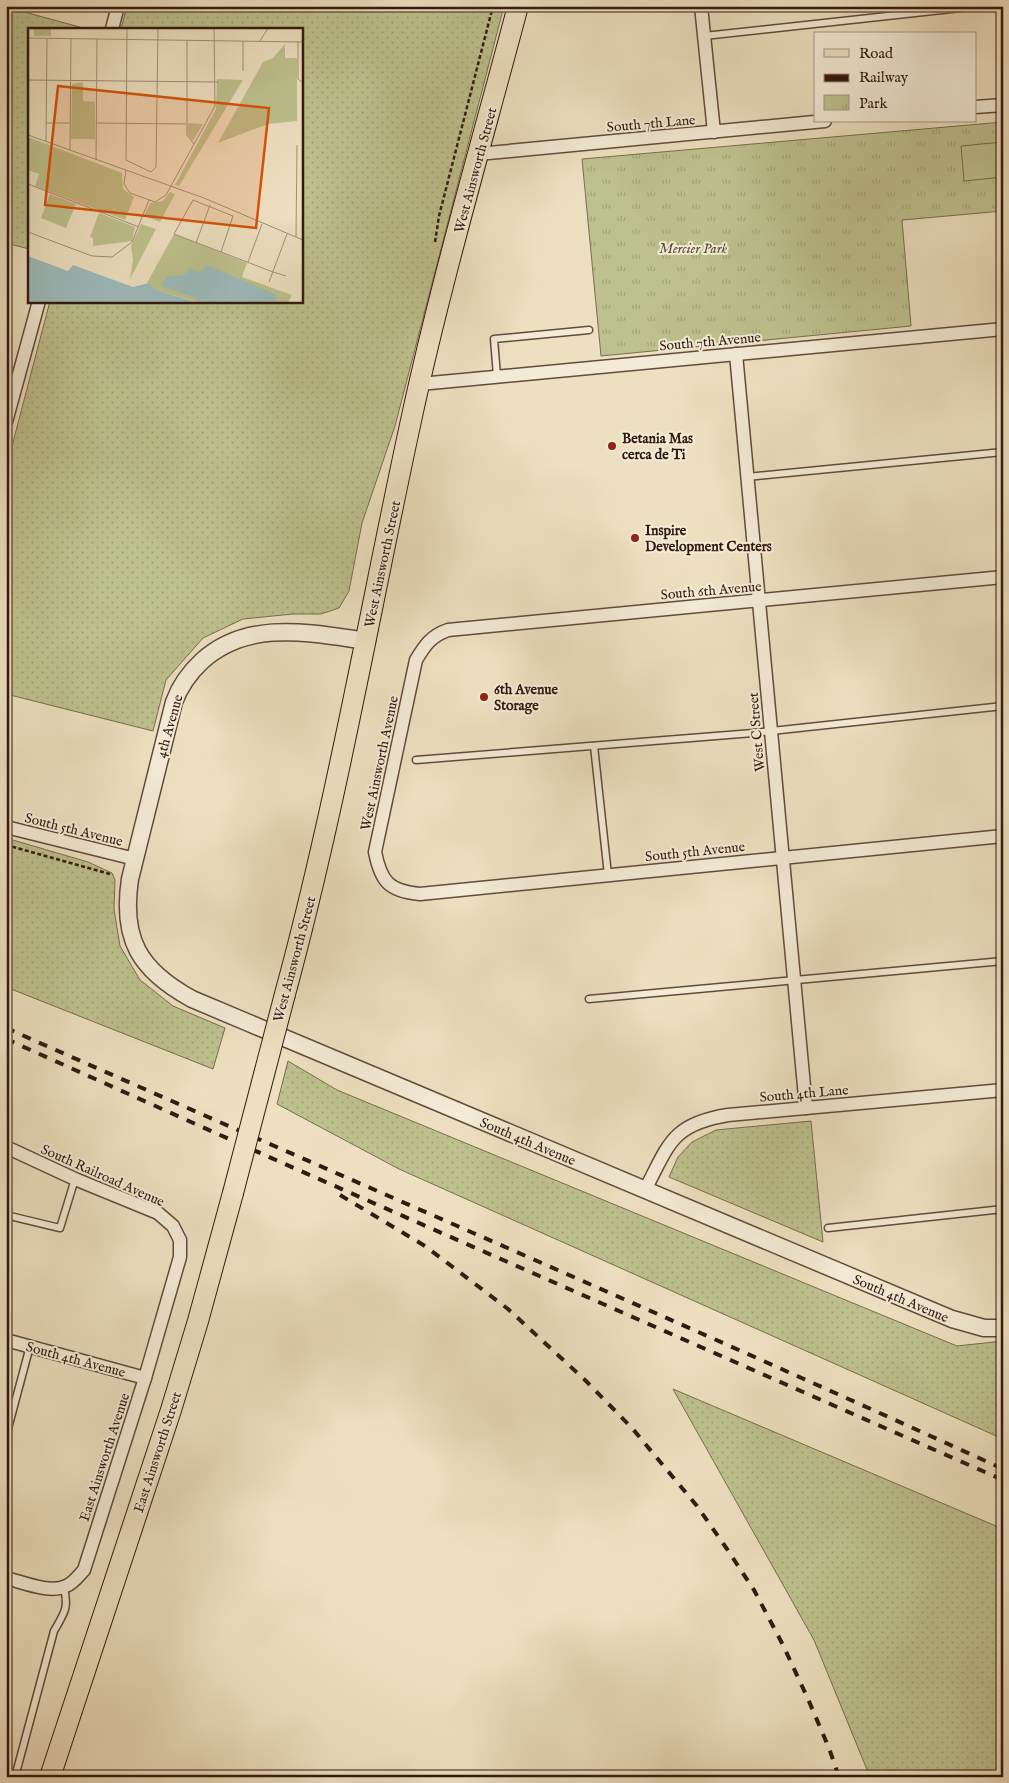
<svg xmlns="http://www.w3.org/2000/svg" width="1009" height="1783" font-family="'IM FELL English',serif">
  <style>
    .grass { fill: url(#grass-dots); stroke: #786d4f }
    .park { fill: url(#park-tufts); stroke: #786d4f }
    .garden { fill: #bdc18e; stroke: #786d4f }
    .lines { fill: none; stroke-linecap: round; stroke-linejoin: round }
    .service-casing { stroke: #614b3c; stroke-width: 9 }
    .minor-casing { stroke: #614b3c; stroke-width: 15 }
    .tertiary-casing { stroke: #614b3c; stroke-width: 19 }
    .primary-casing { stroke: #321910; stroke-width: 22 }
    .path { stroke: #321910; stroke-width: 2.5; stroke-dasharray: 4 2.5; stroke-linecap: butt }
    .service { stroke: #f3ebd6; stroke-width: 6 }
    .minor { stroke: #f3ebd6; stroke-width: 12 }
    .tertiary { stroke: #f3ebd6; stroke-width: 16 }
    .primary { stroke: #ede0c0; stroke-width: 20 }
    .rail { stroke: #321910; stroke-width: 4; stroke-dasharray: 9 9; stroke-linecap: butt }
    .primary-bridge-casing { stroke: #321910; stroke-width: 22; stroke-linecap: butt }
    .primary-bridge { stroke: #ede0c0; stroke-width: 20 }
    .poi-dot { fill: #8f2418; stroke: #f3ebd6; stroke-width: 2 }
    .labels { text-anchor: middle; stroke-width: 4; stroke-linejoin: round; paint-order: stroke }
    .street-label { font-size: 14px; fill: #321910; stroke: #f3ebd6 }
    .park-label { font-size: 14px; font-style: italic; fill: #5c4b36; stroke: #f3ebd6 }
    .poi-label { font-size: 14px; font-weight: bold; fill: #321910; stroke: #f3ebd6; text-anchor: start }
    .inset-road { fill: none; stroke: #a2907a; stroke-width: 1 }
    .view { fill: #d6530c; fill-opacity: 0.15; stroke: #d6530c; stroke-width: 2.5 }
    .inset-edge { fill: none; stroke: #321910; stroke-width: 2.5 }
  </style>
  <defs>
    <pattern id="grass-dots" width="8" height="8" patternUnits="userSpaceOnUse" patternTransform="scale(1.25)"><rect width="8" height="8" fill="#bdc18e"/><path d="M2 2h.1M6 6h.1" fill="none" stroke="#a3a579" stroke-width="1.8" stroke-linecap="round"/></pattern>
    <pattern id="park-tufts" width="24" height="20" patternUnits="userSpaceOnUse" patternTransform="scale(1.25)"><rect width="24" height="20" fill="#bdc18e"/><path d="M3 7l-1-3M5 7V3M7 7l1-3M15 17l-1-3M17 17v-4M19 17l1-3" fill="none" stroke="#a3a579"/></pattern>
  </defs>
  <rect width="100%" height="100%" fill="#ede0c0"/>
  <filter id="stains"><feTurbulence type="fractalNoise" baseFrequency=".004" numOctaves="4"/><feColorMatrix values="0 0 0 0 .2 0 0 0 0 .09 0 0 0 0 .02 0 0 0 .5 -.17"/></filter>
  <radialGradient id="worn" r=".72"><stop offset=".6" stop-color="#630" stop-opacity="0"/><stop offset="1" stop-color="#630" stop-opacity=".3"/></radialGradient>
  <g class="grass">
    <path d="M127 6H504L395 426 362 523 349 591 339 608 321 614H293L243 619 203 638 166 680 153 731 6 694V469L50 301H301V29H121Z"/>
    <path d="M6 7 87 29H29V249L6 243Z"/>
    <path d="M6 838 88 862 112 873 115 880 114 909 120 946 140 980 173 1006 225 1028 213 1069 6 987Z"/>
    <path d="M288 1061 337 1090 957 1346 1003 1341V1439L399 1169 277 1104Z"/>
    <path d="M811 1121 823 1242 669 1177 678 1157 692 1142 716 1130Z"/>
    <path d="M673 1389 1003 1529V1777H870L814 1640Z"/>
  </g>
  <path class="park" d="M1003 122V211L902 220 911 326 601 356 582 159Z"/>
  <path class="garden" d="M1003 142V177L964 181 961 146Z"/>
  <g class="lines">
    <g class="service-casing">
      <g id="service">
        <path d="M704 36 979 6"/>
        <path d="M497 376 494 339 589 330"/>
        <path d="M747 477 1003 452"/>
        <path d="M594 746 608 875"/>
        <path d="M416 760 753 733 1003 706"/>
        <path d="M589 999 1003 961"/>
        <path d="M6 1215 60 1228 75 1179"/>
        <path d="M828 1228 1003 1209"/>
        <path d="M6 1436 30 1346"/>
        <path d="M15 1777 54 1631C64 1613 69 1609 64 1588"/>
      </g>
    </g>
    <g class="minor-casing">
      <g id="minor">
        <path d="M701 6 714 132"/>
        <path d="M112 29 118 6"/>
        <path d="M975 107 1003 105"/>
        <path d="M478 154 825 121"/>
        <path d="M736 354 806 1108"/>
        <path d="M420 384 1003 329"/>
        <path d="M6 422 39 301"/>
        <path d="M1003 577 448 630C431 636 425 645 416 660L375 852C381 882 389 891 420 894L1003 836"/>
        <path d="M6 827 135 859"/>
        <path d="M6 1147 75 1179 158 1213 173 1226 180 1240V1257L145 1378 84 1570C78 1576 74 1583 66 1586 51 1594 22 1582 6 1578"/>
        <path d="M645 1190C669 1144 672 1124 728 1115L1003 1090"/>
        <path d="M6 1340 145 1378"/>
      </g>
    </g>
    <g class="tertiary-casing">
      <path id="tertiary" d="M367 641C310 633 248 619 202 661 189 673 180 686 174 702L130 879C121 939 139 970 192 999L952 1319 984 1328H1003"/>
    </g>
    <g class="primary-casing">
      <g id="primary">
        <path d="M285 994C337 803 370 609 412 416 442 278 482 142 518 6"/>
        <path d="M50 1777 171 1410 198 1321 233 1193"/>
      </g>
    </g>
    <g class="path">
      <path d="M435 242 439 216 493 6"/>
      <path d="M6 845 110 874"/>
    </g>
    <use href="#service" class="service"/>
    <use href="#minor" class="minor"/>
    <use href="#tertiary" class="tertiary"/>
    <use href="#primary" class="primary"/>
    <g class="rail">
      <path d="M6 1028C338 1175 673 1318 1003 1469"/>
      <path d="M6 1039 278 1161 1003 1480"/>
      <path d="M340 1195 425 1246 508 1309 585 1380 632 1428 697 1506 727 1549 754 1590 783 1645 808 1699 829 1748 839 1777"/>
    </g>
    <g class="primary-bridge-casing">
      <path id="primary-bridge" d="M233 1193 285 994"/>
    </g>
    <use href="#primary-bridge" class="primary-bridge"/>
  </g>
  <g class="poi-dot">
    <circle cx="612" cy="446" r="5"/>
    <circle cx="635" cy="538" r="5"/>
    <circle cx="484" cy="697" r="5"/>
  </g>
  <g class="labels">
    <g class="street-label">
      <text transform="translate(651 123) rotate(-5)" y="5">South 7th Lane</text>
      <text transform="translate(475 170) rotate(-75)" y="5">West Ainsworth Street</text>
      <text transform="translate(710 341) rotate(-5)" y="5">South 7th Avenue</text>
      <text transform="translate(382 564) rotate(-78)" y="5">West Ainsworth Street</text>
      <text transform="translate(711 590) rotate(-5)" y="5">South 6th Avenue</text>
      <text transform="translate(169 726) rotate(-74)" y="5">4th Avenue</text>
      <text transform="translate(756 732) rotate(-95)" y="5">West C Street</text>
      <text transform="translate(379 763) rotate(-78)" y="5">West Ainsworth Avenue</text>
      <text transform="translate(74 829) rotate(14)" y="5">South 5th Avenue</text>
      <text transform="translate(695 851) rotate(-6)" y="5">South 5th Avenue</text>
      <text transform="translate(294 959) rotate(-75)" y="5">West Ainsworth Street</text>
      <text transform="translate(804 1093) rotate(-5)" y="5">South 4th Lane</text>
      <text transform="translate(528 1141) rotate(23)" y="5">South 4th Avenue</text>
      <text transform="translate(103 1175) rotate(24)" y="5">South Railroad Avenue</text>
      <text transform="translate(901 1298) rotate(23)" y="5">South 4th Avenue</text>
      <text transform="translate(76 1359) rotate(15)" y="5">South 4th Avenue</text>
      <text transform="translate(157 1452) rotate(-72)" y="5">East Ainsworth Street</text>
      <text transform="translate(104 1457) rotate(-72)" y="5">East Ainsworth Avenue</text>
    </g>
    <g class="park-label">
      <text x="693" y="253">Mercier Park</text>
    </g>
    <g class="poi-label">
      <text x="622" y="443">Betania Mas<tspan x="622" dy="16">cerca de Ti</tspan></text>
      <text x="645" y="535">Inspire<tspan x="645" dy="16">Development Centers</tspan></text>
      <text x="494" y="694">6th Avenue<tspan x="494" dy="16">Storage</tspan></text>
    </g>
  </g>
  <g transform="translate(28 28)">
    <rect width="275" height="275" fill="#ede0c0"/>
    <path d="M6 0H23V8H6ZM257 16V30H269V93L240 96 190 115 235 34 245 30ZM189 51 215 52 151 158 147 157 188 81ZM160 95 175 96 165 113 160 107ZM0 109 94 145 95 161 106 169 97 192 7 158 11 146 0 142ZM142 164 147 166 132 194 116 188 122 175 135 173ZM22 166 48 176 38 200 13 190ZM71 185 107 199 104 213 65 218V210L62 209ZM113 196 128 201 102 251 105 232 103 218Z" fill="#bdc18e"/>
    <path d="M55 54V73L67 74V111H43L44 56ZM146 206 219 235 214 249 264 267 260 275H173L128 262 119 255Z" fill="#bdc18e"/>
    <path d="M0 228 40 243 45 237 105 259 121 255 128 262 168 274 169 270 135 259 134 255 140 248 156 247 162 240 170 245 179 237 247 266 249 272 248 275H0Z" fill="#9dbbbc"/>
    <path class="inset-road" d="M99 0 98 132 123 144 128 139 130 0M0 10 275 14M159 12V107L166 116M232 13 240 0M270 13V51L275 55M215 43V13M0 52 190 54M18 95H42M68 95 158 96M0 107 176 170 275 212M18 114 19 11M42 122 43 11M68 132 69 11M98 142 96 156 102 165 127 174 138 167 187 78 186 0M0 156 111 199M0 204 64 228 84 229 104 214 121 172M268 209 269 117M168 215 182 177M193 224 205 188 165 172 146 206 206 229 245 244 258 248M220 234 234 196M241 254 259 206"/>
    <path class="view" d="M30 58 241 80 228 200 17 177Z"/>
    <rect width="275" height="275" class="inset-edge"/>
  </g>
  <rect width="1009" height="1783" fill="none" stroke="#ede0c0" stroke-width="25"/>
  <rect x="8" y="8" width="994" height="1768" fill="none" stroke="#321910" stroke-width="2.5"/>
  <rect x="12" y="12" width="984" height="1758" fill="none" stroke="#321910"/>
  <rect x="814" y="32" width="162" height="90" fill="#f3ebd6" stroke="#a69787"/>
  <rect x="824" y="49" width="25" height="8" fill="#ede0c0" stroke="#a69787"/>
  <text x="859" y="58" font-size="15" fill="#321910">Road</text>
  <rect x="824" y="74" width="25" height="8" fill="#321910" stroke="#a69787"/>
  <text x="859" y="82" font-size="15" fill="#321910">Railway</text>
  <rect x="824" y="95" width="25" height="15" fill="url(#park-tufts)" stroke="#a69787"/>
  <text x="859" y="108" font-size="15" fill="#321910">Park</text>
  <rect width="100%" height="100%" filter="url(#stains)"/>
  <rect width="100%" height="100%" fill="url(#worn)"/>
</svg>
